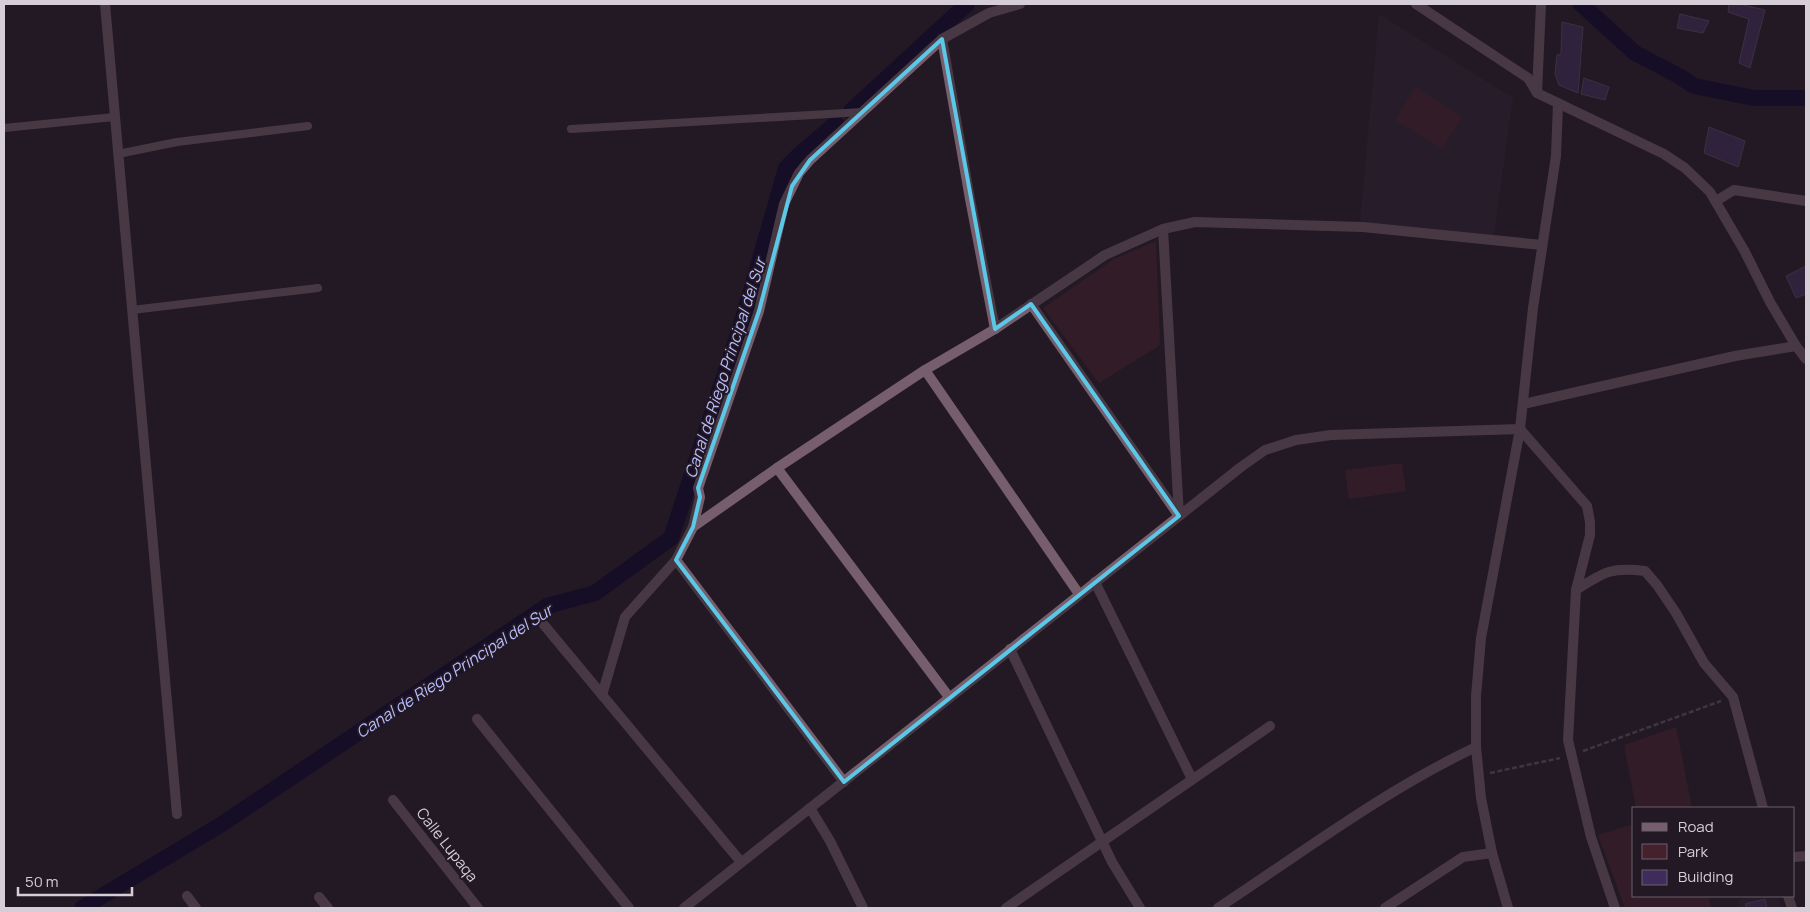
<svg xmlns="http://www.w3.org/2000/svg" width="1810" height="912" font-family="Manrope,sans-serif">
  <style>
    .built { fill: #2e1f30 }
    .green { fill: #44212b }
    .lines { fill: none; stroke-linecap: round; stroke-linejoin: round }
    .canal { stroke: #070028; stroke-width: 16 }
    .building { fill: #402c5c; stroke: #544f5f }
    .path { stroke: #605762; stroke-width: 2.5; stroke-dasharray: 5 2.5; stroke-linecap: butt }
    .service { stroke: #765e6c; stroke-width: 8 }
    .minor { stroke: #765e6c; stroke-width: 10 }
    .tertiary { stroke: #765e6c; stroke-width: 10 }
    .marked { fill: none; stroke: #5bc8e7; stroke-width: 4; stroke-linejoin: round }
    .labels { text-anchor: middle; stroke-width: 4; stroke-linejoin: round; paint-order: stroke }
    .street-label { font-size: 15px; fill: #d5ced7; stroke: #231924 }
    .water-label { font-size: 16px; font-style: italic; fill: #b8bdfe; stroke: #231924 }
  </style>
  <rect width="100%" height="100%" fill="#231924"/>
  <g class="built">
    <path d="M1379 14 1513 98 1494 235 1360 222Z"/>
    <path d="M1745 896H1777L1781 908H1740L1738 901Z"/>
  </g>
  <g class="green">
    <path d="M1416 87 1462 117 1442 149 1395 120Z"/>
    <path d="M1156 241 1160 345 1099 383 1043 308 1114 259Z"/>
    <path d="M1402 463 1406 491 1349 499 1345 470Z"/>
    <path d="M1676 727 1692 808H1636L1624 745Z"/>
    <path d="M1634 824V896H1709L1711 908H1625L1598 835Z"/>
  </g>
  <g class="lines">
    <g class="canal">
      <path d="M1581 4 1635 53 1679 76 1694 86 1754 98H1802"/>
      <path d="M851 111 967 4"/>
      <path d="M82 908 222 824 547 606 595 593 671 538 741 325 786 168 800 154 836 123"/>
    </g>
  </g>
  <g class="building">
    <path d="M1729 4H1739L1765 10 1750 68 1739 63 1749 19 1728 12Z"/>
    <path d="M1680 14 1709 21 1703 33 1677 28Z"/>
    <path d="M1562 22 1583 27 1578 93 1559 85 1555 74 1557 55 1561 54Z"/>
    <path d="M1584 78 1609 87 1605 100 1581 94Z"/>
    <path d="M1709 127 1745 141 1738 167 1704 153Z"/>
    <path d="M1806 266V294L1796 298 1786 276Z"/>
    <path d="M1765 899 1767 908H1747L1745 904Z"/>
  </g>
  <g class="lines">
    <g class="path">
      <path d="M1583 751 1721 701"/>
      <path d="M1490 773 1560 758"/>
    </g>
    <g class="service">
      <path d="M4 128 114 117"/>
      <path d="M571 129 863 112"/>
      <path d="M118 154 177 142 308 126"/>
      <path d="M132 310 318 288"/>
    </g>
    <g class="minor">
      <path d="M105 4 177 814"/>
      <path d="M942 39 970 199 995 329"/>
      <path d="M1716 201 1734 190 1806 201"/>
      <path d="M1031 304 1179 516 1163 229"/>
      <path d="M925 370 1079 594"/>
      <path d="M1523 404 1735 356 1796 346"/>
      <path d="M777 468 949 697"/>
      <path d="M693 527 777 468 925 370 995 329 1105 255 1163 229 1195 222 1363 227 1542 245"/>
      <path d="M676 560 844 782"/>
      <path d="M1095 582 1192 779"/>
      <path d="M1576 590C1604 572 1611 567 1645 571L1657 585 1676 613 1704 663 1733 697 1763 808"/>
      <path d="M544 625 741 862"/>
      <path d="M1010 649 1112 862 1140 908"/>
      <path d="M602 695 625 617 676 560 693 527 700 497 698 488 759 311 784 204 799 173 810 160 942 39 989 13 1020 4"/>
      <path d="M477 719 629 908"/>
      <path d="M393 800 478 908"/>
      <path d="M810 808 830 841 863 908"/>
      <path d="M1794 857 1806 856"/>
      <path d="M187 896 196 908"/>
      <path d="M1788 896 1792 908"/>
      <path d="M319 897 328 908"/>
      <path d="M684 908 1241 467 1265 450 1296 440 1331 435 1520 429 1587 506 1590 522V535L1576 590 1568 740 1591 837 1615 908"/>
      <path d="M1006 908 1270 726"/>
      <path d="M1218 908C1303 852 1385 790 1476 747"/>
      <path d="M1385 908 1463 857 1492 853"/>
    </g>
    <g class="tertiary">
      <path d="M1416 4 1528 78 1537 93 1664 154 1685 168 1710 192 1745 252 1770 302 1796 346 1806 359"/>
      <path d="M1537 93 1541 4"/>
      <path d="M1508 908 1492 853 1481 798 1476 747V696L1481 638 1520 429 1533 308 1556 156 1558 103"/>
    </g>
  </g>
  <path d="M0 0H1810V912H0ZM942 39 995 329 1031 304 1179 516 844 782 676 560 693 527 700 497 698 488 759 311 792 186 810 160Z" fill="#231924" fill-opacity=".55" fill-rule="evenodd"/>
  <path class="marked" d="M942 39 995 329 1031 304 1179 516 844 782 676 560 693 527 700 497 698 488 759 311 792 186 810 160Z"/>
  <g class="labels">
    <g class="street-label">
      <text transform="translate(447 845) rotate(52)" y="5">Calle Lupaqa</text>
    </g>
    <g class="water-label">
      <text transform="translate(725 368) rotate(-72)" y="6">Canal de Riego Principal del Sur</text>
      <text transform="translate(454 671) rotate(-33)" y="6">Canal de Riego Principal del Sur</text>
    </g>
  </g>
  <rect width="1810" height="912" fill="none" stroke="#d5ced7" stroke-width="10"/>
  <rect x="1632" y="807" width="162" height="90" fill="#231924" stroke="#6a616c"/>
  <rect x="1642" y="823" width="25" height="8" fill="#765e6c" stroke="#6a616c"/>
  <text x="1678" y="832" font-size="15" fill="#d5ced7">Road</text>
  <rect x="1642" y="844" width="25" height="15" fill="#44212b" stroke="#6a616c"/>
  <text x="1678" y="857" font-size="15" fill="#d5ced7">Park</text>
  <rect x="1642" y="870" width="25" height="15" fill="#402c5c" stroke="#6a616c"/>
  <text x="1678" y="882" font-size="15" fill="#d5ced7">Building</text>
  <path d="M18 887v8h114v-8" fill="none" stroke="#d5ced7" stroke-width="2.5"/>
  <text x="25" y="887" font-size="15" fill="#d5ced7" stroke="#231924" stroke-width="4" paint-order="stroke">50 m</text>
</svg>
